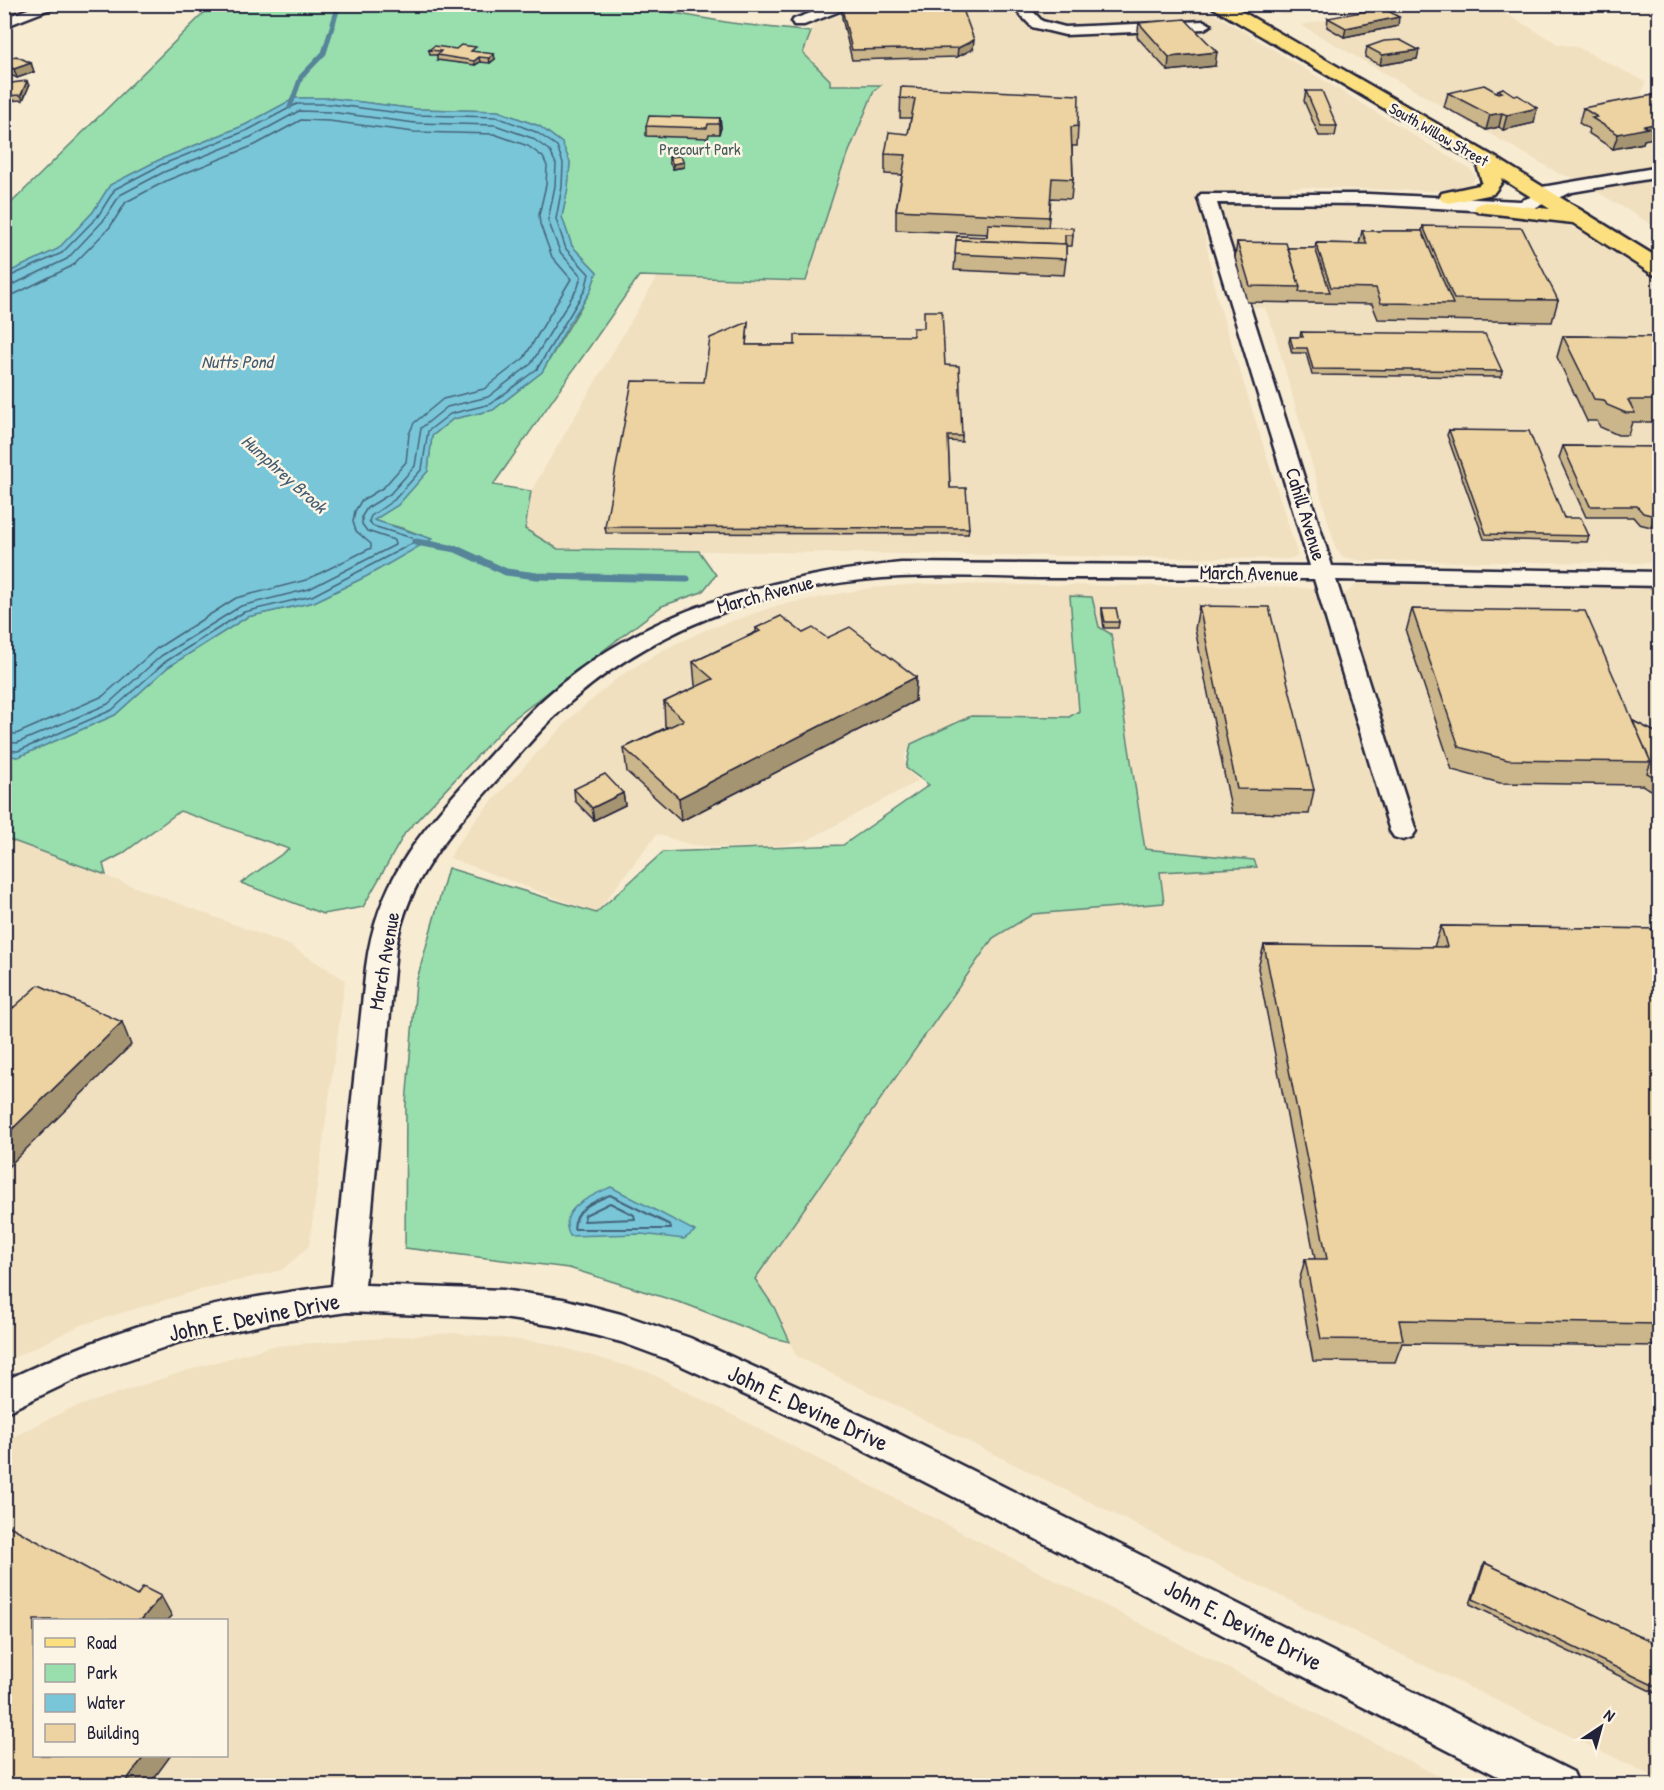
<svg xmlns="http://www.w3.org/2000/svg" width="1664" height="1790" font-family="'Patrick Hand',sans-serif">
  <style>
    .built { fill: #f0e0c0; fill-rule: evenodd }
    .green { fill: #98dfad; stroke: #5d8074; stroke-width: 1.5 }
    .water { fill: #79c6d8; stroke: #568499; stroke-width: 1.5 }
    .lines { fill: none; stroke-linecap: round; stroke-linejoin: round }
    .shore-far1 { stroke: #45647a; stroke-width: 1.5 }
    .shore { stroke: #45647a; stroke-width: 2 }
    .stream-far1 { stroke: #568499; stroke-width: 5 }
    .stream { stroke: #568499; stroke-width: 7 }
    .minor-casing { stroke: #22223b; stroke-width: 5 }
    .major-casing { stroke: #22223b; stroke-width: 5 }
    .minor { fill: #fcf5e5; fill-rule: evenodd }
    .major { fill: #fce080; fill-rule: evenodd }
    .wall { fill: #cbb58a; stroke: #22223b; stroke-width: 1.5 }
    .shaded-wall { fill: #a59471; stroke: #22223b; stroke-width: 1.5 }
    .building { fill: #ecd3a1; stroke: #22223b; stroke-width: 1.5 }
    .labels { text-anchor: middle; stroke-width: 5; stroke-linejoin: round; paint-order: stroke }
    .far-street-label { font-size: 16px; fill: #22223b; stroke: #fcf5e5 }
    .far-park-label { font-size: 16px; fill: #455b5d; stroke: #fcf5e5 }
    .far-water-label { font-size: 18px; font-style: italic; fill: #405b72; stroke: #fcf5e5 }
    .street-label { font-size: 20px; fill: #22223b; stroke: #fcf5e5 }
    .near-street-label { font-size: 24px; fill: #22223b; stroke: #fcf5e5 }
  </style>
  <rect width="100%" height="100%" fill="#f7ebd1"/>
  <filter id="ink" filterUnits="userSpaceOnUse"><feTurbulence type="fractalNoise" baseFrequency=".0167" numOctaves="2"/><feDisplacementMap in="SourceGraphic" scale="12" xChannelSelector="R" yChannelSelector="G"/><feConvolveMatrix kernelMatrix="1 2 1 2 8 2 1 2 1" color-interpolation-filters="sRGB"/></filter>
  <g filter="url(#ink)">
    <g class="built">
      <path d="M1437 4 1482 5 1501 11 1558 44 1577 47 1646 82 1641 94 1659 103V229L1574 178 1560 174 1301 25 1385 8Z"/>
      <path d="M872 5H1200L1471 170 1476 177 1469 186 1431 191 1291 187 1292 193H1197L1216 295 1298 556 1289 559 558 549 525 529 531 491 657 277 807 281 841 171 875 91 880 86 830 85V80L805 58 802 49 814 23Z"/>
      <path d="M1373 5 1282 15 1264 5 1373 4Z"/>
      <path d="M1216 205 1431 207 1558 220 1602 242 1659 280V563L1363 561 1343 557 1336 549 1274 331 1265 308 1248 307Z"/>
      <path d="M1370 573 1659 579V1779L1231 1572 796 1356 774 1307 755 1280 993 938 1033 914 1163 903 1160 872 1254 860 1145 850 1111 634 1099 627 1070 597 1079 711 1070 717 971 716 912 744 905 755 906 768 918 781 806 841 772 847 731 848 691 845 657 834 596 913 450 858 456 846 477 818 535 755 575 714 620 676 661 651 705 630 779 605 870 588 922 584 1296 587 1346 593Z"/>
      <path d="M5 838 289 945 345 980 309 1246 282 1270 199 1290 81 1325 5 1362Z"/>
      <path d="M453 1333 547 1343 648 1372 1456 1785 5 1786V1441L67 1410 188 1370 273 1346ZM34 1620H226V1756H34Z"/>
    </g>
    <g class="green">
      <path d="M212 5H628L731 23 811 32 803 53 830 80V85H881L874 91 841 171 806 281 639 276 493 485 531 491 525 529 558 549 699 551 716 575 702 592 662 606 508 723 405 833 363 907 323 914 241 883 289 849 180 811 122 854 103 864 106 875 5 838V755L18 757 115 715 168 667 247 617 314 602 367 576 431 539 405 529 373 520 398 505 428 471 432 436 453 419 493 410 542 372 590 292 597 272 572 246 562 217 568 188 570 162 562 143 539 126 498 111 416 109 330 98H295L245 125 159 160 110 185 93 212 58 249 5 274 4 210Z"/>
      <path d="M1070 596 1092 597 1099 627 1111 634 1145 849 1254 860 1257 867 1160 872 1164 903 1033 914 993 938 755 1279 774 1307 790 1342 769 1337 688 1305 569 1268 405 1248 406 1104 416 983 448 868 596 913 663 852 843 845 929 785 906 768 911 744 971 716 1069 717 1079 711Z"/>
    </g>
    <g class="water">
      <path d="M295 98H330L416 109 498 111 539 126 562 143 570 162 568 188 562 217 572 246 597 272 590 292 570 322 542 372 493 410 453 419 432 436 428 471 398 505 374 520 432 539 367 576 314 602 247 617 168 667 115 715 18 757 5 755V274L58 249 93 212 110 185 159 160 245 125Z"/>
      <path d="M611 1187 695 1231 684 1239 641 1234 570 1236C556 1209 591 1196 611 1187Z"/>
    </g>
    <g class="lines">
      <g class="shore-far1">
        <path d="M4 279 62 253 98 216 115 189 161 165 248 130 297 104H330L415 115 497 117 536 132 557 146 563 163 562 187 556 219 566 249 589 274 585 290 537 369 491 404 450 414 428 431 422 469 394 500 371 516 369 521 373 526 412 538 413 543 312 596 244 612 165 662 112 710 18 751 4 750"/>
        <path d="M4 286 12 285 67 259 103 221 120 195 164 172 251 137 299 111 330 112 415 123 495 125 532 138 550 151 556 164 555 186 548 220 560 252 581 276 578 287 531 364 488 397 447 407 421 428 415 466 390 494 367 508 362 516V524L367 531 394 540 395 545 309 589 241 606 161 656 108 704 17 743 4 742"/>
        <path d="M4 295 15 294 72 266 110 227 126 202 168 180 255 145 301 120 329 121 414 132 494 134 528 146 543 157 547 166 546 185 539 215 540 224 552 257 571 279 524 358 484 389 443 399 414 423 409 434 406 462 384 487 361 501 355 511 353 522 356 531 371 544V548L306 580 236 598 156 649 103 696 16 734 4 733"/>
      </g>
      <g class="shore">
        <path d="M610 1195 670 1225 671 1229H574C575 1208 593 1202 610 1195Z"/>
        <path d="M610 1203 634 1215 635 1219 584 1221 585 1215Z"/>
      </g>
      <path class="stream-far1" d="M290 107 301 77 324 53 339 4"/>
      <path class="stream" d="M416 542 456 549 506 572 537 576 687 579"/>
      <g class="minor-casing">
        <g id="minor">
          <path d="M41 4H63L4 27V18Z"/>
          <path d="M836 4H858L804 25H794L792 22 794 19Z"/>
          <path d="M1010 4H1026L1042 21 1065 27 1204 21 1211 25 1204 29 1065 35 1032 27Z"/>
          <path d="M1660 167V177L1572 192 1529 210 1506 212 1368 204 1217 203 1332 566 1660 572V586L1336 580 1416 831 1412 837 1403 840 1394 837 1390 831 1314 579C1222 579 1129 578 1037 578 992 577 946 575 901 577 785 582 665 621 576 697 548 720 525 748 501 775 455 827 407 877 396 948L365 1285 503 1290 563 1299 621 1314 690 1338 869 1419 1573 1772 1579 1786H1517L845 1441 667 1359 621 1342 563 1327 503 1318 347 1312 271 1323 180 1342 127 1360 82 1376 4 1413V1381C61 1354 119 1330 179 1314 229 1300 281 1293 332 1286L366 967C377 883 416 837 471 776 500 745 527 712 560 685 657 605 778 576 901 563L1310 566 1198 198 1201 194H1368L1520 201 1541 193 1542 187 1548 186Z"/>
        </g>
      </g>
      <g class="major-casing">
        <path id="major" d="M1207 4H1229L1498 159 1660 259V276L1652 274 1573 223 1478 212 1474 208 1478 204 1485 202 1550 209 1501 178 1502 182 1493 194 1449 203 1442 201 1439 197 1442 193 1479 185 1482 182 1478 169 1480 165Z"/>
      </g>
      <use href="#minor" class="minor"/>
      <use href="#major" class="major"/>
    </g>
    <g class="wall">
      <path d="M1103 4H1169V5L1106 9Z"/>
      <path d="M842 9 973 49 957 57 852 60 842 18Z"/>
      <path d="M1328 18 1398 26 1344 37 1327 27Z"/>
      <path d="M1139 23 1215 66 1168 71 1137 37Z"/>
      <path d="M1367 47 1417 59 1380 65 1365 57Z"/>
      <path d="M429 50 476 52 495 59 490 63 480 62 475 65 437 60V55H430Z"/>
      <path d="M4 60 31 63 34 72 17 78 4 72Z"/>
      <path d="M4 84 29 86 23 100 4 101Z"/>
      <path d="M901 87 1078 126 1077 146H1072L1073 179 1071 199 1051 198 1048 227 1073 235 1072 246H1066V259L1064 275 954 270 957 236 987 237V234L896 230V210L902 175 885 174V154L908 134 911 118H900Z"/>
      <path d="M1503 88 1534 123 1503 130 1499 127 1486 130 1444 107 1448 93 1497 92 1498 90Z"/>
      <path d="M1306 91 1337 126 1335 136H1319L1304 101Z"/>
      <path d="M1583 108 1644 140 1643 143 1613 149 1588 133 1589 129 1579 123Z"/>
      <path d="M720 118 721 128 719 134H709L708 138 646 136V126Z"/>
      <path d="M669 157 684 162V167L673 169 669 162Z"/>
      <path d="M1659 195V207L1656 205Z"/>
      <path d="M1423 226 1558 300 1552 322 1378 319 1372 304 1247 302 1235 258 1237 242 1288 248H1315L1316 243 1359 244 1362 231H1422Z"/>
      <path d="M748 322 746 345H795L945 365 962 436V442L948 441 950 488 969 528 968 534 606 533 605 527 704 382Z"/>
      <path d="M1301 332 1502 371 1501 377 1312 375 1306 353H1292L1289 342 1290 337H1300Z"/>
      <path d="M1563 336 1659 337V422H1632L1628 435H1618L1600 427 1597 421H1587L1557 357Z"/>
      <path d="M1449 430 1589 536 1587 542 1484 539 1447 435Z"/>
      <path d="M1563 446 1659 447V524L1651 527 1639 524 1633 517H1586L1559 458Z"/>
      <path d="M1199 606 1314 790 1309 814 1232 813 1195 629Z"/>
      <path d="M1102 608 1119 622 1118 628H1104L1102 614Z"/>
      <path d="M1412 609 1659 734V794L1642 785 1500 783 1452 770 1406 632Z"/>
      <path d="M756 628 803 633 827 638 916 677 915 701 681 821 627 772 624 748 667 727 665 726 664 702 696 687 695 685 693 662 756 632Z"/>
      <path d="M574 789 623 793 625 805 594 820 575 801Z"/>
      <path d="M1441 926 1659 929V1346L1402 1343 1395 1362 1313 1361 1299 1282 1305 1259H1315L1258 968 1264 945 1434 947Z"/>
      <path d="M1485 1563 1659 1645V1695L1470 1604 1482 1568Z"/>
    </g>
    <g class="shaded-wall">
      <path d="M1399 17 1398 26 1344 37 1346 28Z"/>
      <path d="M974 40 973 49 957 57 958 48Z"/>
      <path d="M1419 50 1417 59 1380 65 1382 55Z"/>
      <path d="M1217 52 1215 66 1168 71 1169 57Z"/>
      <path d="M494 54 495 59 490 63 489 58Z"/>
      <path d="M479 57 480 62 475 65 474 61Z"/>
      <path d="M31 63 34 72 17 78 14 69Z"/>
      <path d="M27 81 29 86 23 100 21 95Z"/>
      <path d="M4 101 7 110 4 112Z"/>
      <path d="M1537 108 1534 123 1503 130 1507 115Z"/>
      <path d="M1502 113 1499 127 1486 130 1490 115Z"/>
      <path d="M720 118 721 128 719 134V124Z"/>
      <path d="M1659 123V137L1644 140 1643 143 1613 149 1618 134 1644 126Z"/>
      <path d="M684 162V167L673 169V164Z"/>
      <path d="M1659 514V524L1651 527 1655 516Z"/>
      <path d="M916 677 915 701 681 821 679 798Z"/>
      <path d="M623 793 625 805 594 820 592 808Z"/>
      <path d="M122 1022 131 1045 4 1171V1137Z"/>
      <path d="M161 1596 172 1616 168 1620H141Z"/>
      <path d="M145 1755H171L149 1785H123Z"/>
    </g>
    <g class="building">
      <path d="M857 4H961L974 40 958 48 852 50 842 9Z"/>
      <path d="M1383 8 1399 17 1346 28 1328 18Z"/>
      <path d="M1185 19 1217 52 1169 57 1139 23Z"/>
      <path d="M1400 40 1419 50 1382 55 1367 47 1384 41Z"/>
      <path d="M461 45 476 47 471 51 494 54 489 58 479 57 474 61 437 55 441 51 429 50 434 46 456 49Z"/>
      <path d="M16 56 31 63 14 69 4 64V60Z"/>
      <path d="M27 81 21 95 4 96V84Z"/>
      <path d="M1484 85 1498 93 1502 92 1498 90 1503 88 1515 96 1518 95 1537 108 1507 115 1502 113 1490 115 1448 93Z"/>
      <path d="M901 87 1079 95 1078 126 1071 127 1073 179 1052 178 1049 217 896 210 906 155 885 154 889 132 908 134 915 99 900 98Z"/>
      <path d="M1306 91H1322L1337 126H1321Z"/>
      <path d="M1659 94V123L1644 126 1648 128 1618 134 1592 118 1597 117 1583 108Z"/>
      <path d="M649 116 720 118 719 124H708L707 128 646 126Z"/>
      <path d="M680 156 684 162 673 164 669 157Z"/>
      <path d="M988 224 1073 228V235H1065V244L956 240 957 236 987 237Z"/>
      <path d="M1423 226 1522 228 1558 300 1454 299Z"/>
      <path d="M1362 231H1422L1453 304 1381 303 1376 288 1331 287 1316 243 1367 244Z"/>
      <path d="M956 240 1066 244V259L955 254Z"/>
      <path d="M1237 242 1286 243 1300 287 1250 286Z"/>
      <path d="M1288 248H1315L1330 292H1299L1300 287Z"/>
      <path d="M924 311H942L945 365 959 366 962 436H948L950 488H966L969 528 605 527 632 381 704 382 710 338 748 322 746 345H795V335L913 336V328H924Z"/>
      <path d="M1301 332 1485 334 1502 371 1313 369 1307 348H1293L1290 337H1303Z"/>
      <path d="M1563 336 1659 337V400H1628L1635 413H1626L1607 405 1604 400 1594 399Z"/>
      <path d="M1449 430 1529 431 1564 518H1581L1589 536 1486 534Z"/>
      <path d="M1563 446 1659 447V514L1655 516 1643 513 1637 506H1590Z"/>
      <path d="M1199 606 1269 607 1314 790 1237 789Z"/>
      <path d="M1102 608H1116L1119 622H1105Z"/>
      <path d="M1412 609 1585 611 1651 762 1508 760 1459 747Z"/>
      <path d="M781 616 803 633 813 628 827 638 850 627 916 677 679 798 624 748 684 720 664 702 713 679 693 662 760 631 756 628Z"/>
      <path d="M1633 721 1659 734V780L1647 773 1651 762Z"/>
      <path d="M605 774 623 793 592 808 574 789Z"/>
      <path d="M1441 926 1659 929V1324L1399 1320 1403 1340 1321 1339 1305 1259H1327L1264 945 1447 947Z"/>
      <path d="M39 985 122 1022 4 1137V1016Z"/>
      <path d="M4 1523 137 1596 143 1587 161 1596 141 1620H34V1755H145L123 1785H4Z"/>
      <path d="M1485 1563 1659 1645V1688L1473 1599Z"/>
    </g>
  </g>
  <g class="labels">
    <g class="far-street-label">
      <text transform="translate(1439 134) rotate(30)" y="6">South Willow Street</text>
    </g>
    <g class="far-park-label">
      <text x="700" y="155">Precourt Park</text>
    </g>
    <g class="far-water-label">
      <text x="237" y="368">Nutts Pond</text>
      <text transform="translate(284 474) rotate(42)" y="6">Humphrey Brook</text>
    </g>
    <g class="street-label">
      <text transform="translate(1306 514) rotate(73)" y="7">Cahill Avenue</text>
      <text transform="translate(1249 573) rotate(1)" y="7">March Avenue</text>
      <text transform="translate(765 594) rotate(-15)" y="7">March Avenue</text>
      <text transform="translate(384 961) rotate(-80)" y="7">March Avenue</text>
    </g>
    <g class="near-street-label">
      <text transform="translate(254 1317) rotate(-11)" y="8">John E. Devine Drive</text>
      <text transform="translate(808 1408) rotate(25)" y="8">John E. Devine Drive</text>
      <text transform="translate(1243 1625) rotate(27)" y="8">John E. Devine Drive</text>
    </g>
  </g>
  <rect width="1664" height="1790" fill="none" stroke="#fcf5e5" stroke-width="24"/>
  <rect x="12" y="12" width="1640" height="1766" fill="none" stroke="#22223b" stroke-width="2" filter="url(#ink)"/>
  <rect x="33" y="1619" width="195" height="138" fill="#fcf5e5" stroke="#a5a1a1" stroke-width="1.5"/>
  <rect x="45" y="1638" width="30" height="9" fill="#fce080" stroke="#a5a1a1" stroke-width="1.5"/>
  <text x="87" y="1649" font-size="18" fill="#22223b">Road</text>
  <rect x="45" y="1664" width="30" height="18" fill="#98dfad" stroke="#a5a1a1" stroke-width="1.5"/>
  <text x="87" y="1679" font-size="18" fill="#22223b">Park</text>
  <rect x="45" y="1694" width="30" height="18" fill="#79c6d8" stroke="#a5a1a1" stroke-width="1.5"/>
  <text x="87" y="1709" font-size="18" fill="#22223b">Water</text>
  <rect x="45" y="1724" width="30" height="18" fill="#ecd3a1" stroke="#a5a1a1" stroke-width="1.5"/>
  <text x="87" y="1739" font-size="18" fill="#22223b">Building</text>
  <g transform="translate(1601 1727) rotate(36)" stroke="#fcf5e5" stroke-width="4.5" paint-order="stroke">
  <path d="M0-4.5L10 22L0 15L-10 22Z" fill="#22223b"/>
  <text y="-9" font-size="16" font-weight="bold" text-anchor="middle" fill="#22223b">N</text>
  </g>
</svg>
